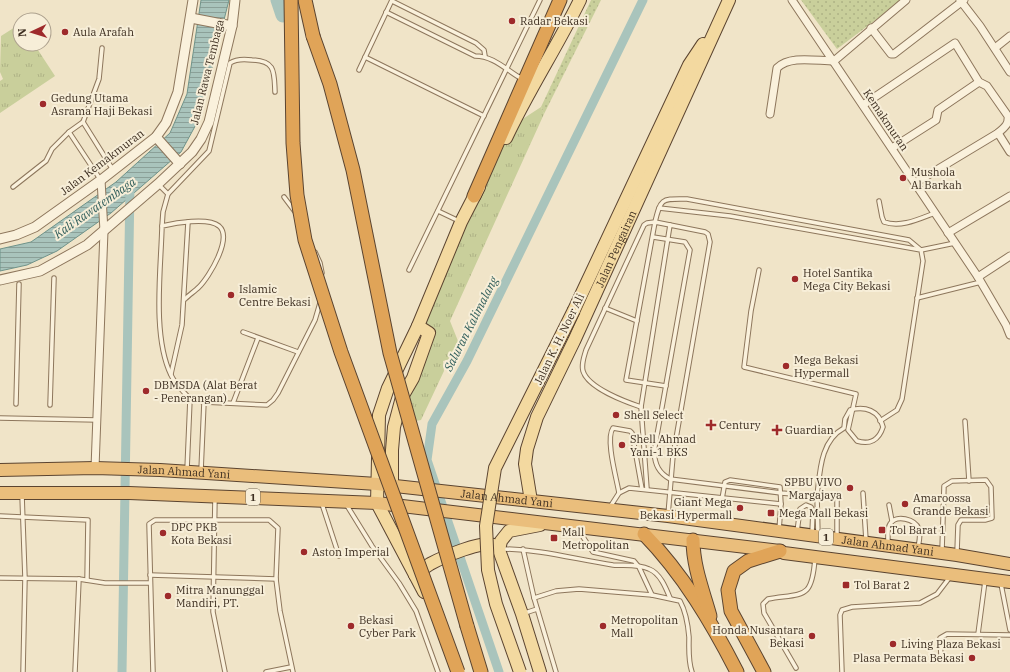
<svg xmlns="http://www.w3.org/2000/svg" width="1010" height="672" font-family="'IBM Plex Serif',serif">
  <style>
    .grass { fill: url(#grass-dots) }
    .park { fill: url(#park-tufts) }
    .water { fill: url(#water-rules); stroke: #6f938a }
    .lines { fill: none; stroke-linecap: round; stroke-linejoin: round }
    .canal { stroke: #a9c4bc; stroke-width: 9 }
    .river { stroke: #a9c4bc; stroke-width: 15 }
    .service-casing { stroke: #8d765c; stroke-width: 5.5 }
    .minor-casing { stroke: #8d765c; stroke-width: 9 }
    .tertiary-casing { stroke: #8d765c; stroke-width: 11 }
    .primary-casing { stroke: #5b4430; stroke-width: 14 }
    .trunk-casing { stroke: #5b4430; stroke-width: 14 }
    .motorway-casing { stroke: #5b4430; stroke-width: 15 }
    .service { stroke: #faf1dc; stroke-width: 3.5 }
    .minor { stroke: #faf1dc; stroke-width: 7 }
    .tertiary { stroke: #faf1dc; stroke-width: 9 }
    .primary { stroke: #f3d9a0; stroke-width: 12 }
    .trunk { stroke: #eabe7c; stroke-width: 12 }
    .motorway { stroke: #e0a458; stroke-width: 13 }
    .primary-bridge-casing { stroke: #5b4430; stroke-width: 14; stroke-linecap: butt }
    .motorway-bridge-casing { stroke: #5b4430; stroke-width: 15; stroke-linecap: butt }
    .primary-bridge { stroke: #f3d9a0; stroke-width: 12 }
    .motorway-bridge { stroke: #e0a458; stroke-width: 13 }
    .poi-dot { fill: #9e2a2b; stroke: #f7eed8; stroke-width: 1.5 }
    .labels { text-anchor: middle; stroke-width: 4; stroke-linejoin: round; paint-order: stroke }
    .shield { fill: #f7eed8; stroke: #756857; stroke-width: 1 }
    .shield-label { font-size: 10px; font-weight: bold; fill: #3d2e20 }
    .poi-label { font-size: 11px; fill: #3d2e20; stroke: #f7eed8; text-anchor: start }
    .street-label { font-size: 11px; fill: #3d2e20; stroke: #f7eed8 }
    .water-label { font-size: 12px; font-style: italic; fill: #2f5d5a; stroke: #f7eed8 }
  </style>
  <defs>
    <pattern id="grass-dots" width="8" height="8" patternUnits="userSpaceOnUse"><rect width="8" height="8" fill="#c9cf9b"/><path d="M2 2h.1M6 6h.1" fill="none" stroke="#aeb285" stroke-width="1.8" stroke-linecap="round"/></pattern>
    <pattern id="park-tufts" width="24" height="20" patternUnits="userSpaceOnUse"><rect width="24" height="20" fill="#c9cf9b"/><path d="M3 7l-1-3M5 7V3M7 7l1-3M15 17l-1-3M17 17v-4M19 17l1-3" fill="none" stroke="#aeb285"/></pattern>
    <pattern id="water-rules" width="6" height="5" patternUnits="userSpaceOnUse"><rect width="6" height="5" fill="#a9c4bc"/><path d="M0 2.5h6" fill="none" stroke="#8ba098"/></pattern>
  </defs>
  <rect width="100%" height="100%" fill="#f0e4c8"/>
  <g class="grass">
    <path d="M591 0H601L544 114 541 107Z"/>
    <path d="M801 0H902L837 49Z"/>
  </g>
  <g class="park">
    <path d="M20 24V44H34L55 76 0 113V81L3 79 0 72 1 36Z"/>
    <path d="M541 107 544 114 450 321 458 341 450 359 443 361 444 371 421 420 410 422 402 397 429 334 418 326 512 126Z"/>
  </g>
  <path class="water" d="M201 0H229L199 119 181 152 111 213 57 251 27 265 0 271V249L31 242 116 182 170 133 187 94Z"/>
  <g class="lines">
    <g class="canal">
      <path d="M122 672 130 187"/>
      <path d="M499 672 427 460 432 424 467 361 643 0"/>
    </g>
    <path class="river" d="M278 0 283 15"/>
    <g class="service-casing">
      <g id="service">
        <path d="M392 1 476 43 484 50 485 56"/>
        <path d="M386 12 475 56C494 56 506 70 522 79"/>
        <path d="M365 57 484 116"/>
        <path d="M359 70 392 0"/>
        <path d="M83 122 113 170"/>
        <path d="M69 132 100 179"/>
        <path d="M159 185 168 194"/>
        <path d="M13 187 46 161 52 149 69 132 83 122 99 79 102 48"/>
        <path d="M284 197 296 213"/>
        <path d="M879 201 882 217 884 222C901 228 919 219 935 213"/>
        <path d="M659 208 730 216 921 250 923 261 902 399 897 410 880 421"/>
        <path d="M438 211 459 221"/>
        <path d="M162 226 163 212 168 194 209 151 230 63C236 59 245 59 252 60 276 61 274 72 275 92"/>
        <path d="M653 237 685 242 690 250 654 452C655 465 659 473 670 479L781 493 817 496C820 472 820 441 844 428L845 419 850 410C865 406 879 410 883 427 879 440 870 445 857 441L848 430 856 394 744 367 751 311 759 270"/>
        <path d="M315 252 320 263 322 273"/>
        <path d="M409 270 540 0"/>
        <path d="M917 298 981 282"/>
        <path d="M185 299C189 295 195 291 199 287 209 277 233 238 219 226 208 217 175 223 162 226 161 269 152 336 171 375 175 384 183 391 190 399L204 402 267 405 273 400 278 393 315 320 320 303"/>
        <path d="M605 308 637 321"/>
        <path d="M243 332 298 352"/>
        <path d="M171 374 182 325 188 222"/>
        <path d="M666 386 626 380 655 222 670 225"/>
        <path d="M233 403 258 338"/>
        <path d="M16 404 19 284"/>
        <path d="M50 405 54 278"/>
        <path d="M641 407 670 225 705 232 708 234 710 242 673 456 668 515"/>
        <path d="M0 418 97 420"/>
        <path d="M965 421 969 481"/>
        <path d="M187 470 190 399"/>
        <path d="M201 471 204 402"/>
        <path d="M647 489 641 407C626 402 588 388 583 371 581 364 584 357 586 350L644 225 647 223 655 222C661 197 662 199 687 199L909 240 921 250 955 243"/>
        <path d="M619 493C617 480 605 439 613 428L630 431 632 433 642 489"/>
        <path d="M863 493 866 540"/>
        <path d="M22 495 25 578 23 672"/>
        <path d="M817 496 818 535"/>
        <path d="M215 498 213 612 225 672"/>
        <path d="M722 499 725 482 730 480 780 487 781 504 779 530"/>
        <path d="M322 504 339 556"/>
        <path d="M346 504 372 546 399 583 416 611 438 672"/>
        <path d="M889 505 892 521"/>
        <path d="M610 507 619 493 629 488 781 504"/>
        <path d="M0 516 88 520 87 580"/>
        <path d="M579 531 593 552 634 561 639 567 652 595"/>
        <path d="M797 532 800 509 806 505 811 507 813 511 812 533"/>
        <path d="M837 536V494"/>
        <path d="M888 543C888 537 887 528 890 524 896 514 915 519 919 529 921 534 919 542 918 548"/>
        <path d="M501 549C540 549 574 559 613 565 624 566 638 564 649 569 660 573 666 588 670 598"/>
        <path d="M523 549 534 598"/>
        <path d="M942 551 944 486 952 481 986 480 991 487 992 518 985 520H961L958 525 957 552"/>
        <path d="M150 575 276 579"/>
        <path d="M0 578 79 579 105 583H150"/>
        <path d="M1001 584 1010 630"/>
        <path d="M525 613 537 609"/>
        <path d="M978 634 985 581"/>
        <path d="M941 656 940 638 947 634 1010 635"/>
        <path d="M796 668 764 613 763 604 768 599C804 593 812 600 815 558"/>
        <path d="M75 672 79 579"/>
        <path d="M153 672 149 524 155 520H269L278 528 276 579 280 611 293 672"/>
        <path d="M266 672 291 667"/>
        <path d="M556 672 534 598 556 591 579 589 652 595 680 601C686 612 688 625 689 637 689 649 688 661 692 672"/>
        <path d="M842 672 840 615 842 610 852 607 920 603 937 594 950 577"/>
      </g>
    </g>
    <g class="minor-casing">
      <g id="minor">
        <path d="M792 0 978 277 1006 325 1010 335"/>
        <path d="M960 0 980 26 1010 72"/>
        <path d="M871 28 891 54H894L964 0"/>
        <path d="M995 48 1010 36"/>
        <path d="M863 105 955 43 979 82 987 86 1008 116C1009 124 1005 127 998 133L915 183"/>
        <path d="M770 114 777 68C790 55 816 61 834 61L906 0"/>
        <path d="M998 133 1010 152"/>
        <path d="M892 148 936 120 938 110 979 82"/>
        <path d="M948 233 1010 196"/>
        <path d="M978 277 1010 256"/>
        <path d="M95 468 104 231 101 180"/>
      </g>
    </g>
    <g class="tertiary-casing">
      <g id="tertiary">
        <path d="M191 18 232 26"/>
        <path d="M156 137 180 164"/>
        <path d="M0 239 16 235 35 227 101 180 156 137 166 123 178 92 193 0"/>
        <path d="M0 280 40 271 87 245 158 184 192 152 201 139 209 122 232 26 235 0"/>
      </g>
    </g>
    <g class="primary-casing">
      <g id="primary">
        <path d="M506 138C528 91 557 47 580 0"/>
        <path d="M574 310 689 65 703 44"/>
        <path d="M418 326 388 388 379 415 377 503 424 592"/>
        <path d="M392 488V450L394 427 402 397 413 378 429 333 418 326 461 222 479 187"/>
        <path id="s1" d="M531 501 525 464 527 449 537 417 574 341 729 0"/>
        <path d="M415 575C420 571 425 567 430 564 441 558 486 538 495 546"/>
        <path d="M540 672 522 614 499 550 501 541 509 531 540 525"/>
      </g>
    </g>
    <g class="trunk-casing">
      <g id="trunk">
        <path id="s2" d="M0 470 95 468 160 470 377 484 668 516 957 555 1010 564"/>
        <path d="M0 493H129L377 503 780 551 784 553 1010 582"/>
      </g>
    </g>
    <g class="motorway-casing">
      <g id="motorway">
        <path d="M305 0 313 36"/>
        <path d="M474 196 560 0"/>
        <path d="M644 534C683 574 712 623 737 672"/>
        <path d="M693 540C693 566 703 591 710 616"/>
        <path d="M467 626 481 672"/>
        <path d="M764 672 731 611 728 590 734 571 748 561 780 551"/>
      </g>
    </g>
    <use href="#service" class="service"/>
    <use href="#minor" class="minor"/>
    <use href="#tertiary" class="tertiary"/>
    <use href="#primary" class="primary"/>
    <use href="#trunk" class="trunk"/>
    <use href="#motorway" class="motorway"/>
    <g class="primary-bridge-casing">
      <path id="primary-bridge" d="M520 672 496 604 488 570 486 526 495 468 574 310"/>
    </g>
    <g class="motorway-bridge-casing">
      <g id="motorway-bridge">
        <path d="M291 0 293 143 297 195 305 240 341 352 458 672"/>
        <path d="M313 36 330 84 353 170 390 353 467 626"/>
      </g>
    </g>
    <use href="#primary-bridge" class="primary-bridge"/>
    <use href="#motorway-bridge" class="motorway-bridge"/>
  </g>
  <g class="poi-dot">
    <circle cx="512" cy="21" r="4"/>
    <circle cx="65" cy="32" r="4"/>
    <circle cx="43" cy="104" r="4"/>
    <circle cx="903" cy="178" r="4"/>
    <circle cx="795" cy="279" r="4"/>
    <circle cx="231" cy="295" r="4"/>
    <circle cx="786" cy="366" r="4"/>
    <circle cx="146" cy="391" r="4"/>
    <circle cx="616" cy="415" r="4"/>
    <path d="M709 419h4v4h4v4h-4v4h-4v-4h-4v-4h4z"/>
    <path d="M775 424h4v4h4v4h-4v4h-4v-4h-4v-4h4z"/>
    <circle cx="622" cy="445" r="4"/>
    <circle cx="850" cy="488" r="4"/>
    <circle cx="905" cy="504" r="4"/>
    <circle cx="740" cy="508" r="4"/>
    <rect x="767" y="509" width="8" height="8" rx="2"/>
    <rect x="878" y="526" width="8" height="8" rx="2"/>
    <circle cx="163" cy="533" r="4"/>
    <rect x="550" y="534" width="8" height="8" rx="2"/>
    <circle cx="304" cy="552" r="4"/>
    <rect x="842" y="581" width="8" height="8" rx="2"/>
    <circle cx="168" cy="596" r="4"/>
    <circle cx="351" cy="626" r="4"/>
    <circle cx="603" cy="626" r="4"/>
    <circle cx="812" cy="636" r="4"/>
    <circle cx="893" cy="644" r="4"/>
    <circle cx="972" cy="658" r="4"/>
  </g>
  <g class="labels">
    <g class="shield">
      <rect x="246" y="489" width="14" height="16" rx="3"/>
      <rect x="819" y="529" width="14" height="16" rx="3"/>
    </g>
    <g class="shield-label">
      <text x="253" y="501">1</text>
      <text x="826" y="541">1</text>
    </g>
    <g class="poi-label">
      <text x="520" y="25">Radar Bekasi</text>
      <text x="73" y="36">Aula Arafah</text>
      <text x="51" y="102">Gedung Utama<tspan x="51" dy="13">Asrama Haji Bekasi</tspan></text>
      <text x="911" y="176">Mushola<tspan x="911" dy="13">Al Barkah</tspan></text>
      <text x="803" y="277">Hotel Santika<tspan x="803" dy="13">Mega City Bekasi</tspan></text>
      <text x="239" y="293">Islamic<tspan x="239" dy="13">Centre Bekasi</tspan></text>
      <text x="794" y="364">Mega Bekasi<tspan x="794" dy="13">Hypermall</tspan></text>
      <text x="154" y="389">DBMSDA (Alat Berat<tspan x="154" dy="13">- Penerangan)</tspan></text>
      <text x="624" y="419">Shell Select</text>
      <text x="719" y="429">Century</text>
      <text x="785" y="434">Guardian</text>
      <text x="630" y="443">Shell Ahmad<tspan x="630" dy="13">Yani-1 BKS</tspan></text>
      <text x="842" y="486" text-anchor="end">SPBU VIVO<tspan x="842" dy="13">Margajaya</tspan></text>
      <text x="913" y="502">Amaroossa<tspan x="913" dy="13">Grande Bekasi</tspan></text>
      <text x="732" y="506" text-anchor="end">Giant Mega<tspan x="732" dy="13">Bekasi Hypermall</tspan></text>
      <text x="779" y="517">Mega Mall Bekasi</text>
      <text x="171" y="531">DPC PKB<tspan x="171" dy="13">Kota Bekasi</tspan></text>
      <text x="890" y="534">Tol Barat 1</text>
      <text x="562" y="536">Mall<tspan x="562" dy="13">Metropolitan</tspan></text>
      <text x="312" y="556">Aston Imperial</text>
      <text x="854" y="589">Tol Barat 2</text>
      <text x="176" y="594">Mitra Manunggal<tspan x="176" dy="13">Mandiri, PT.</tspan></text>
      <text x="359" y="624">Bekasi<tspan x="359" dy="13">Cyber Park</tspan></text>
      <text x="611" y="624">Metropolitan<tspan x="611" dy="13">Mall</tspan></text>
      <text x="804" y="634" text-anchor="end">Honda Nusantara<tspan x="804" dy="13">Bekasi</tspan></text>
      <text x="901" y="648">Living Plaza Bekasi</text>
      <text x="964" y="662" text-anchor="end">Plasa Permata Bekasi</text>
    </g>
    <g class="street-label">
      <text transform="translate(207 72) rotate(-76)" y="4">Jalan Rawa Tembaga</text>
      <text transform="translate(886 120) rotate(56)" y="4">Kemakmuran</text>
      <text transform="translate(102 162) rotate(-37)" y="4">Jalan Kemakmuran</text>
      <text dy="4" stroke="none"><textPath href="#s1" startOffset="272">Jalan Pengairan</textPath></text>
      <text transform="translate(559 339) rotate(-64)" y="4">Jalan K. H. Noer Ali</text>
      <text dy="4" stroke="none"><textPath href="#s2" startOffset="184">Jalan Ahmad Yani</textPath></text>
      <text dy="4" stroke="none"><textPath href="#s2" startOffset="508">Jalan Ahmad Yani</textPath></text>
      <text dy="4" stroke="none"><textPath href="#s2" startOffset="892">Jalan Ahmad Yani</textPath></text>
    </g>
    <g class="water-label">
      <text transform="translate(95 208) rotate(-35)" y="4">Kali Rawatembaga</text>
      <text transform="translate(471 324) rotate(-63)" y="4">Saluran Kalimalang</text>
    </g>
  </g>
  <g transform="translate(32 32) rotate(266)"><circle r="19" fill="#f7eed8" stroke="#ada18e"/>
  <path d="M0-3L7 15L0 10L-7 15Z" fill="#9e2a2b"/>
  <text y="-6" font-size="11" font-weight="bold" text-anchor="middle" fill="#3d2e20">N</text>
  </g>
</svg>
